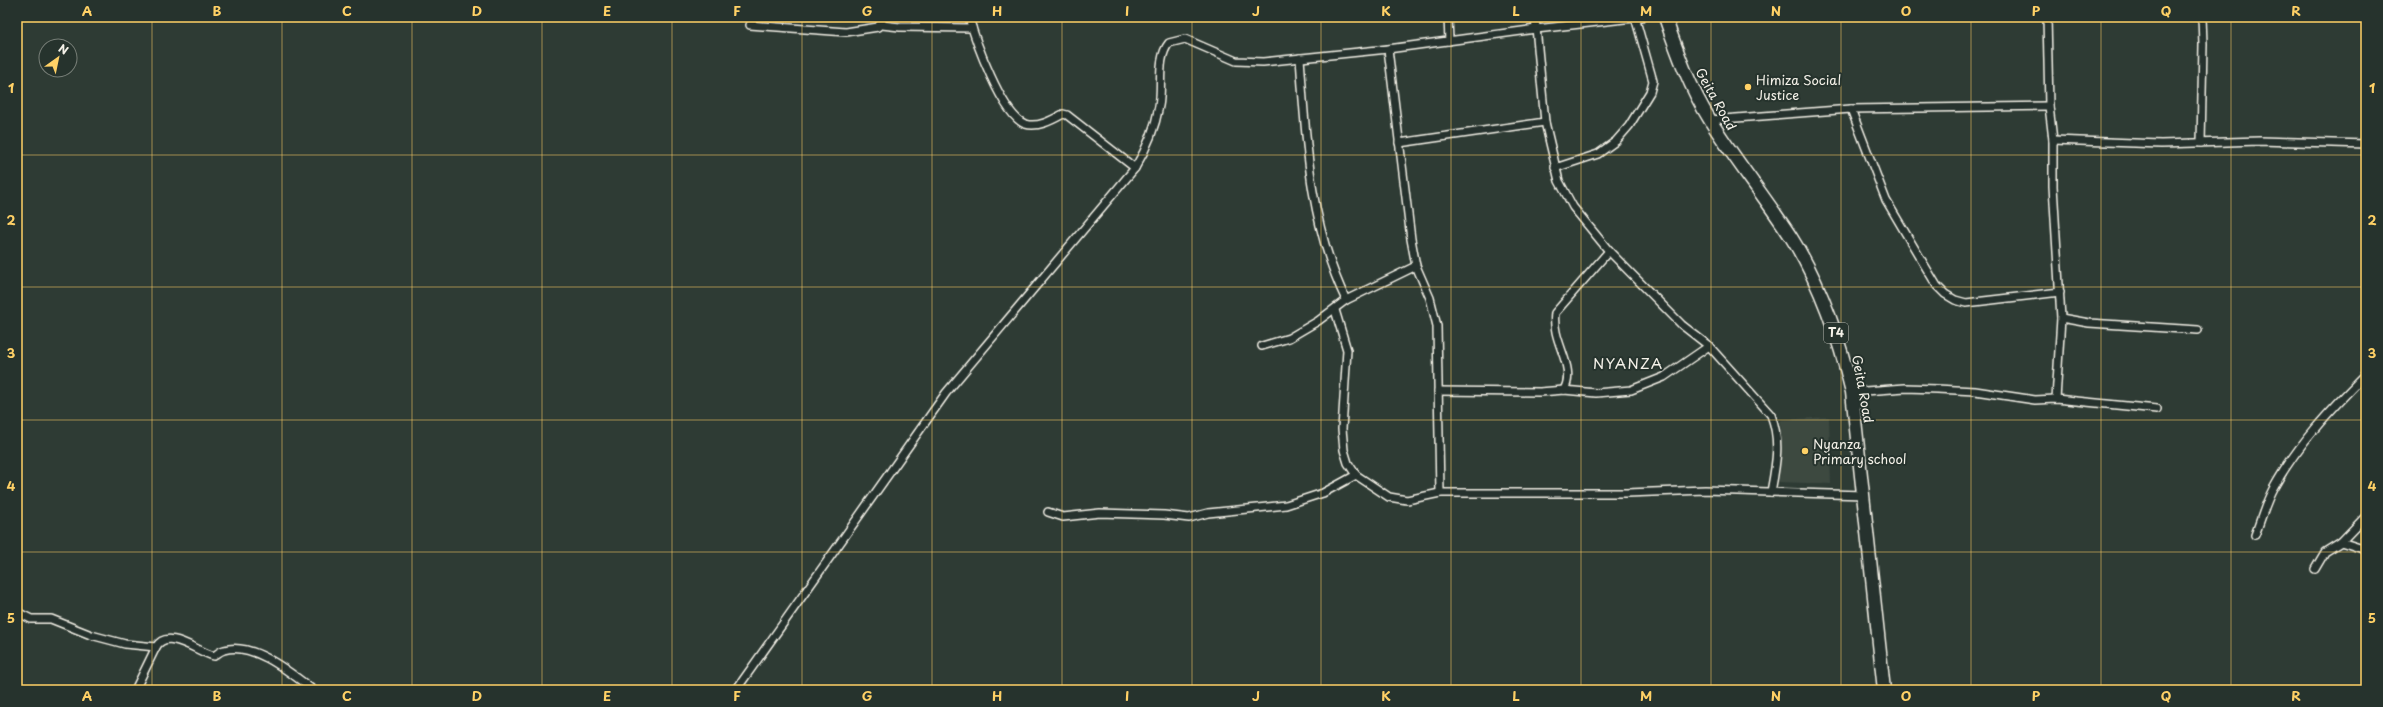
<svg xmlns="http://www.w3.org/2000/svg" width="2383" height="707" font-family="'Playpen Sans',sans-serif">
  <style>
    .built { fill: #3c4841 }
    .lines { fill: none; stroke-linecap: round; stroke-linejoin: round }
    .minor-casing { stroke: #f4f1e8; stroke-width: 10 }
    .trunk-casing { stroke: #f4f1e8; stroke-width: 15 }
    .minor { stroke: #26332d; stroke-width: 7 }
    .trunk { stroke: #26332d; stroke-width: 12 }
    .grid { fill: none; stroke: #ffd166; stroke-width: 1; stroke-opacity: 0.55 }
    .poi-dot { fill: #ffd166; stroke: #26332d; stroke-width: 1.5 }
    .labels { text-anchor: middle; stroke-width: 4; stroke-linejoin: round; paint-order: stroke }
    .shield { fill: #26332d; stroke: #b6b8b0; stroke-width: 1 }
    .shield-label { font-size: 12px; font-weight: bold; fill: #f4f1e8 }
    .poi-label { font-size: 13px; fill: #f4f1e8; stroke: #26332d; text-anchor: start }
    .street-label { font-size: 13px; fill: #f4f1e8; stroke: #26332d }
    .quarter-label { font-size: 15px; letter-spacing: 1px; fill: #f4f1e8; stroke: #26332d }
    .neatline { fill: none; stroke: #ffd166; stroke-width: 1.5 }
    .grid-label { font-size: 13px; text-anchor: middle; font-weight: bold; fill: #ffd166 }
  </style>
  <rect width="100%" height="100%" fill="#2e3b34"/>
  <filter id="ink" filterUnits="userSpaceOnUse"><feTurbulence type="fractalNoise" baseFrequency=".025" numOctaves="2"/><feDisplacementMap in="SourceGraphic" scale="8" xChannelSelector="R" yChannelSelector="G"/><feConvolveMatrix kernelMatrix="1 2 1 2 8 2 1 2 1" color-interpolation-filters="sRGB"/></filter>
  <g filter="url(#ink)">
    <path class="built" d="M1829 417 1831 484 1778 482 1781 420Z"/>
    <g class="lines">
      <g class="minor-casing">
        <g id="minor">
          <path d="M969 17C975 40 1002 115 1025 124 1038 128 1052 120 1063 114L1067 115 1135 168"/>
          <path d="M1448 17 1449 41"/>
          <path d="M1535 17 1545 122 1559 181 1573 207 1609 251 1682 325 1709 346 1771 415C1781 441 1776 465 1771 492"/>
          <path d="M2047 17 2049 106 2053 140V186L2061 318 2056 399"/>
          <path d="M750 25 846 32 878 27 884 17"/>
          <path d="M882 25 900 27 972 28"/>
          <path d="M1388 49 1411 239 1416 266 1430 298 1437 326 1440 493"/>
          <path d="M1300 58C1306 141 1309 223 1346 300"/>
          <path d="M1851 109 1886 200 1919 256 1937 286 1945 294 1955 300 1966 303 2060 292"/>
          <path d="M1710 120 1851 109 2049 106"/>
          <path d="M2053 140 2161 144 2260 141 2366 144"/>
          <path d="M1399 143 1545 122"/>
          <path d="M2201 143 2203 44 2202 17"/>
          <path d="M1555 168 1598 154 1616 141 1629 126 1650 92 1653 81 1635 17"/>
          <path d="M1335 310 1347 350 1342 429 1344 450 1348 463 1356 475 1389 497 1407 500 1440 493H1627L1705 490 1864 495"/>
          <path d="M2061 318 2089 323 2198 330"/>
          <path d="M1262 346 1289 338 1318 321 1346 300 1416 266"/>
          <path d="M1564 390C1577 366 1551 343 1555 313L1609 251"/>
          <path d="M1438 391 1540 392 1564 390 1596 393 1631 390 1664 377 1709 346"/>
          <path d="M1852 392 1905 388 1937 389 1975 391 2035 400 2056 399 2157 409"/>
          <path d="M1048 512 1063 517 1100 513 1164 515 1189 518 1208 513 1286 505 1323 493 1356 475"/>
          <path d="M2255 535C2261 520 2265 504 2273 489 2296 446 2332 408 2366 374"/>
          <path d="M2341 542 2366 550"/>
          <path d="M2315 569 2325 552 2341 542 2366 516"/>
          <path d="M17 612 31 619H51L91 635 125 644 156 647"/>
          <path d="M135 690 156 647C168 627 197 652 214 656 217 654 220 651 224 650 253 641 292 674 313 690"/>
          <path d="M736 690 946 393 1135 168C1147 148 1155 129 1159 106 1163 86 1156 59 1169 43L1185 39 1236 61 1263 62 1388 49 1536 29 1642 17"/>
        </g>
      </g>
      <g class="trunk-casing">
        <path id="trunk" d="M1665 17C1677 52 1690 88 1710 120 1735 160 1765 197 1791 237 1821 284 1839 338 1852 392L1884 690"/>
      </g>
      <use href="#minor" class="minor"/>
      <use href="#trunk" class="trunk"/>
    </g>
  </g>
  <path class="grid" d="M152 17V690M282 17V690M412 17V690M542 17V690M672 17V690M802 17V690M932 17V690M1062 17V690M1192 17V690M1321 17V690M1451 17V690M1581 17V690M1711 17V690M1841 17V690M1971 17V690M2101 17V690M2231 17V690M17 155H2366M17 287H2366M17 420H2366M17 552H2366"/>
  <g class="poi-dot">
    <circle cx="1748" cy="87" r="4"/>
    <circle cx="1805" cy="451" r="4"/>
  </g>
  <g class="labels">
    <rect class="shield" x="1824" y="323" width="24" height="20" rx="3"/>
    <g class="shield-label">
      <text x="1836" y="337">T4</text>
    </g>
    <g class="poi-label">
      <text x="1756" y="85">Himiza Social<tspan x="1756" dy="15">Justice</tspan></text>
      <text x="1813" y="449">Nyanza<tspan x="1813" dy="15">Primary school</tspan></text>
    </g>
    <g class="street-label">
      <text transform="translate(1716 99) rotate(61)" y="5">Geita Road</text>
      <text transform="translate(1863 389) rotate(80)" y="5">Geita Road</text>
    </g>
    <g class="quarter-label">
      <text x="1628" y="369">NYANZA</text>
    </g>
  </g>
  <rect width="2383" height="707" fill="none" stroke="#26332d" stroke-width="44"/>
  <g transform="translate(58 58) rotate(33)"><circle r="19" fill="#26332d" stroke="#787f78"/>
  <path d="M0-3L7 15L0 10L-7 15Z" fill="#ffd166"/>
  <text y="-6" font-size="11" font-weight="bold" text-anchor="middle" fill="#f4f1e8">N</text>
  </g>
  <rect x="22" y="22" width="2339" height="663" class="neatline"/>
  <g class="grid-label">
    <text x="87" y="16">A</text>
    <text x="217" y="16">B</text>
    <text x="347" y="16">C</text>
    <text x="477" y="16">D</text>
    <text x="607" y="16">E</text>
    <text x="737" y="16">F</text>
    <text x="867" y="16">G</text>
    <text x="997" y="16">H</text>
    <text x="1127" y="16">I</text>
    <text x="1256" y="16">J</text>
    <text x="1386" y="16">K</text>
    <text x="1516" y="16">L</text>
    <text x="1646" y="16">M</text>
    <text x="1776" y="16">N</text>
    <text x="1906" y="16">O</text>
    <text x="2036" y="16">P</text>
    <text x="2166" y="16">Q</text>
    <text x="2296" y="16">R</text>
    <text x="11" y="93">1</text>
    <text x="2372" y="93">1</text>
    <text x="11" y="225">2</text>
    <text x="2372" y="225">2</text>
    <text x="11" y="358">3</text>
    <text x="2372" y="358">3</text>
    <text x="11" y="491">4</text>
    <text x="2372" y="491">4</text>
    <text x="11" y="623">5</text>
    <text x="2372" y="623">5</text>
    <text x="87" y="701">A</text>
    <text x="217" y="701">B</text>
    <text x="347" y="701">C</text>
    <text x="477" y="701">D</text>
    <text x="607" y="701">E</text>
    <text x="737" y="701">F</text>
    <text x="867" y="701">G</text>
    <text x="997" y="701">H</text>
    <text x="1127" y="701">I</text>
    <text x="1256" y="701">J</text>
    <text x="1386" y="701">K</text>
    <text x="1516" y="701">L</text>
    <text x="1646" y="701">M</text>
    <text x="1776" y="701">N</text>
    <text x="1906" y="701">O</text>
    <text x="2036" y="701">P</text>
    <text x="2166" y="701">Q</text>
    <text x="2296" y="701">R</text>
  </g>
</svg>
